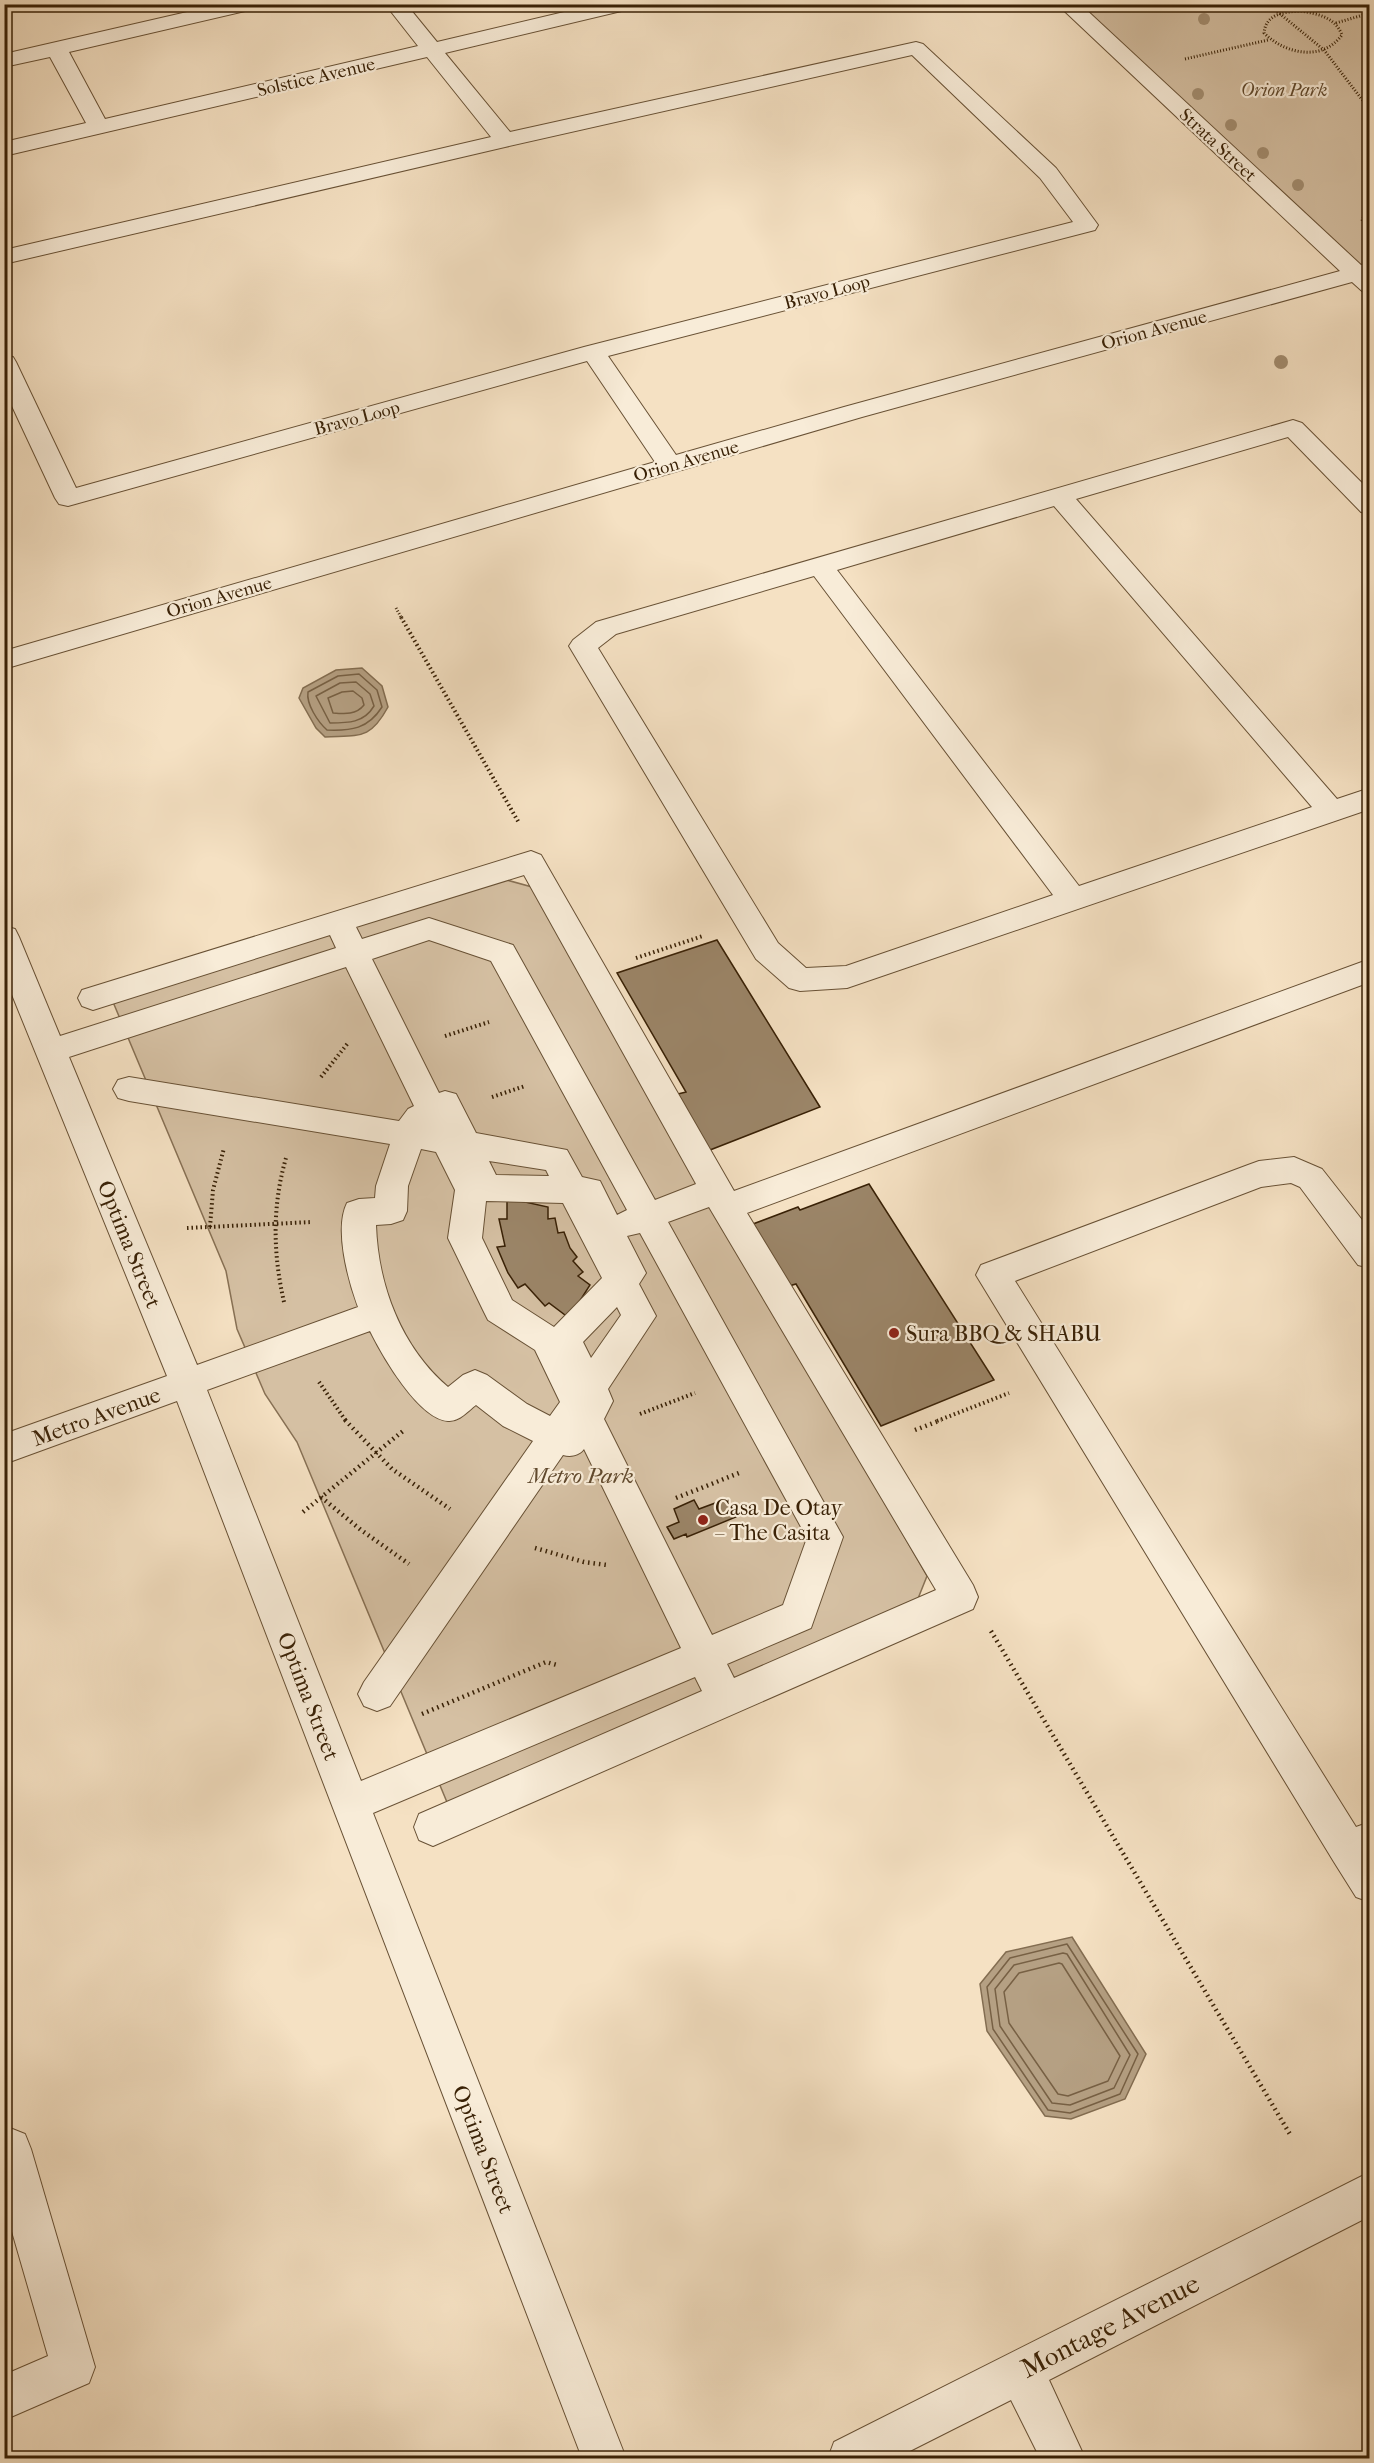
<svg xmlns="http://www.w3.org/2000/svg" width="1374" height="2463" font-family="'IM FELL French Canon',serif">
  <style>
    .green { fill: #d5c0a3; stroke: #877054; stroke-width: 1.5 }
    .water { fill: #b5a083; stroke: #836d51; stroke-width: 1.5 }
    .lines { fill: none; stroke-linecap: round; stroke-linejoin: round }
    .shore { stroke: #776044; stroke-width: 1.5 }
    .building { fill: #9b8568; stroke: #392106; stroke-width: 1.5 }
    .minor-casing { stroke: #685135; stroke-width: 2 }
    .path-far2 { stroke: #392106; stroke-width: 3; stroke-dasharray: 1 2; stroke-linecap: butt }
    .path-far1 { stroke: #392106; stroke-width: 4; stroke-dasharray: 1.5 3; stroke-linecap: butt }
    .path { stroke: #392106; stroke-width: 4.5; stroke-dasharray: 1.5 4; stroke-linecap: butt }
    .minor { fill: #f8ecd8; fill-rule: evenodd }
    .tree { fill: #a38d70 }
    .poi-dot { fill: #8f2418; stroke: #f8ecd8; stroke-width: 2 }
    .labels { text-anchor: middle; stroke-width: 4.5; stroke-linejoin: round; paint-order: stroke }
    .far-street-label { font-size: 18px; fill: #392106; stroke: #f8ecd8 }
    .far-park-label { font-size: 18px; font-style: italic; fill: #60492d; stroke: #f8ecd8 }
    .street-label { font-size: 22px; fill: #392106; stroke: #f8ecd8 }
    .poi-label { font-size: 22px; fill: #392106; stroke: #f8ecd8; text-anchor: start }
    .park-label { font-size: 22px; font-style: italic; fill: #60492d; stroke: #f8ecd8 }
    .near-street-label { font-size: 27px; fill: #392106; stroke: #f8ecd8 }
  </style>
  <rect width="100%" height="100%" fill="#f5e1c3"/>
  <filter id="stains"><feTurbulence type="fractalNoise" baseFrequency=".00333" numOctaves="4"/><feColorMatrix values="0 0 0 0 .2 0 0 0 0 .09 0 0 0 0 .02 0 0 0 .5 -.17"/></filter>
  <radialGradient id="worn" r=".72"><stop offset=".6" stop-color="#630" stop-opacity="0"/><stop offset="1" stop-color="#630" stop-opacity=".3"/></radialGradient>
  <g class="green">
    <path d="M1067 5H1369V270L1357 274Z"/>
    <path d="M503 879 532 887 927 1576 915 1606 449 1807 297 1442 265 1394 237 1329 226 1271 113 1002Z"/>
  </g>
  <g class="water">
    <path d="M362 668 382 686 388 707C370 740 360 735 325 737L316 728 299 698 303 688 336 670Z"/>
    <path d="M1072 1937 1146 2054 1125 2099 1071 2119 1045 2116 987 2031 980 1984 1006 1952Z"/>
  </g>
  <g class="lines">
    <g class="shore">
      <path d="M359 674 377 690 382 707C368 729 351 731 327 730 318 722 306 704 308 692L338 676Z"/>
      <path d="M356 682 370 694 374 706C364 723 348 723 330 723L316 696 340 683Z"/>
      <path d="M353 691 362 698 364 705C356 715 345 714 333 713L328 698 342 692Z"/>
      <path d="M1067 1944 1138 2054 1120 2094 1070 2113 1048 2110 993 2029 987 1987 1010 1958Z"/>
      <path d="M1063 1953 1067 1954 1130 2055 1114 2088 1070 2105 1052 2103 1000 2026 995 1989 1014 1965Z"/>
      <path d="M1059 1963 1062 1964 1120 2056 1108 2081 1068 2096 1058 2094 1009 2023 1004 1992 1019 1973Z"/>
    </g>
  </g>
  <g class="building">
    <path d="M717 940 820 1107 710 1150 678 1094 686 1092 617 973Z"/>
    <path d="M869 1184 994 1380 881 1426 796 1284 789 1286 753 1224 798 1207 800 1210Z"/>
    <path d="M507 1198 548 1207V1219L555 1218 558 1233 564 1232 570 1248 577 1257 573 1261 583 1272 578 1276 590 1285 569 1318 549 1303 545 1306 525 1284 518 1288 508 1273 497 1247 505 1246 499 1219H507Z"/>
    <path d="M726 1499 736 1517 687 1537 686 1534 674 1539 667 1527 679 1522 674 1509 694 1500 699 1509Z"/>
  </g>
  <g class="lines">
    <g class="minor-casing">
      <g id="minor">
        <path d="M222 4H261L258 8 69 52 105 119 418 46 385 4H406L437 42 598 4H637L634 8 445 53 510 132 916 42 923 44 1056 168 1098 225 1095 230 608 356 676 455 844 407 1340 271 1057 4H1080L1361 265 1370 263V293L1362 291 1352 282 862 417 4 669V651L655 462 587 361 68 506 59 504 55 498 4 389V355L13 357 16 362 76 488 584 347 1073 222 1040 178 912 55 505 147 4 264V250L491 137 427 57 4 156V142L86 123 50 57 4 67V54Z"/>
        <path d="M1293 420 1302 423 1370 491V514L1361 512 1288 437 1076 499 1337 799 1370 788V809L847 988 800 991 789 988 756 959 569 646 573 640 596 622ZM1054 506 1312 807 1079 886 837 570ZM814 576 1053 895 846 966 806 968 778 943 598 648 616 634Z"/>
        <path d="M531 851 541 855 734 1191 1370 959V982L747 1213 973 1585 978 1597 973 1609 433 1846 419 1840 414 1827 419 1814 702 1691 695 1677 373 1813 626 2458H582L177 1401 4 1464V1434L167 1376 4 975V926L15 929 19 937 60 1036 336 948 330 935 93 1010 82 1006 78 998 82 990ZM524 875 695 1182 696 1184 655 1200 513 945 429 918 362 939 356 927ZM429 940 491 961 627 1210 617 1215 600 1181 582 1177 567 1150 476 1133 456 1094 445 1091 439 1093 372 959ZM346 967 414 1106 408 1109 399 1121 129 1077 118 1080 113 1089 118 1098 129 1101 390 1144 376 1186 375 1198 359 1199 347 1203C334 1229 348 1280 358 1307L197 1365 69 1057ZM421 1149 436 1152 455 1190 448 1238 483 1310 488 1320 535 1350 560 1402 550 1416 527 1404 487 1375 475 1370 463 1375 448 1387C401 1347 378 1285 376 1225L391 1224 403 1220 407 1211 408 1186ZM489 1161 546 1170 549 1176 496 1175ZM486 1201 563 1203 602 1278 554 1327 512 1300 482 1238ZM709 1207 936 1590 734 1678 727 1664 811 1628 843 1537 668 1222ZM640 1233 807 1538 783 1605 712 1635 604 1419 613 1401 608 1389 656 1316 639 1284 646 1273 627 1236ZM617 1307 621 1315 591 1358 583 1342ZM370 1331C382 1355 418 1419 448 1421 459 1422 468 1411 476 1405L503 1426 533 1441 364 1682 358 1694 364 1706 377 1711 390 1706 563 1455C570 1457 579 1456 584 1449L681 1648 361 1781 207 1390Z"/>
        <path d="M1294 1157 1322 1169 1370 1230V1268L1358 1265 1300 1187 1291 1183 1261 1187 1015 1281 1356 1827 1370 1822V1902L1356 1897 1334 1862 976 1275 981 1265 1248 1165 1259 1161Z"/>
        <path d="M10 2128 25 2134 31 2149 95 2367 89 2383 4 2420V2375L48 2356 4 2204V2130Z"/>
        <path d="M1370 2172V2216L1049 2380 1085 2458H1040L1011 2400 896 2458H828L834 2442Z"/>
      </g>
    </g>
    <g class="path-far2">
      <path d="M1268 4 1324 50 1370 110"/>
      <path d="M1301 11C1318 14 1335 17 1342 35 1322 62 1285 54 1264 33 1266 13 1285 12 1301 11Z"/>
      <path d="M1336 23 1370 13"/>
      <path d="M1185 59 1268 40"/>
      <path d="M1362 221 1370 199"/>
      <path d="M396 608 402 619"/>
    </g>
    <g class="path-far1">
      <path d="M401 617 519 823"/>
      <path d="M636 958 703 936"/>
      <path d="M445 1036 489 1022"/>
      <path d="M321 1077 348 1043"/>
      <path d="M492 1097 525 1086"/>
      <path d="M210 1227 213 1190 224 1148"/>
      <path d="M187 1228 312 1222"/>
      <path d="M284 1302C273 1254 272 1206 286 1158"/>
      <path d="M319 1382 346 1421"/>
      <path d="M640 1414 695 1393"/>
      <path d="M937 1421 1009 1393"/>
    </g>
    <g class="path">
      <path d="M345 1420 392 1469 450 1509"/>
      <path d="M915 1430 941 1420"/>
      <path d="M321 1497 361 1530 409 1564"/>
      <path d="M676 1498 739 1473"/>
      <path d="M303 1512 403 1431"/>
      <path d="M535 1548 584 1562 607 1565"/>
      <path d="M991 1631 1291 2136"/>
      <path d="M422 1714 546 1662 557 1665"/>
    </g>
    <use href="#minor" class="minor"/>
  </g>
  <g class="tree">
    <circle cx="1204" cy="19" r="6"/>
    <circle cx="1198" cy="94" r="6"/>
    <circle cx="1231" cy="125" r="6"/>
    <circle cx="1263" cy="153" r="6"/>
    <circle cx="1298" cy="185" r="6"/>
    <circle cx="1281" cy="362" r="7"/>
  </g>
  <g class="poi-dot">
    <circle cx="894" cy="1333" r="6"/>
    <circle cx="703" cy="1520" r="6"/>
  </g>
  <g class="labels">
    <g class="far-street-label">
      <text transform="translate(316 77) rotate(-13)" y="6">Solstice Avenue</text>
      <text transform="translate(1218 145) rotate(43)" y="6">Strata Street</text>
      <text transform="translate(827 292) rotate(-15)" y="6">Bravo Loop</text>
      <text transform="translate(1154 330) rotate(-15)" y="6">Orion Avenue</text>
      <text transform="translate(357 418) rotate(-15)" y="6">Bravo Loop</text>
      <text transform="translate(686 461) rotate(-16)" y="6">Orion Avenue</text>
      <text transform="translate(219 597) rotate(-16)" y="6">Orion Avenue</text>
    </g>
    <g class="far-park-label">
      <text x="1284" y="96">Orion Park</text>
    </g>
    <g class="street-label">
      <text transform="translate(130 1244) rotate(68)" y="8">Optima Street</text>
      <text transform="translate(96 1416) rotate(-20)" y="8">Metro Avenue</text>
      <text transform="translate(309 1696) rotate(69)" y="8">Optima Street</text>
      <text transform="translate(484 2149) rotate(69)" y="8">Optima Street</text>
    </g>
    <g class="poi-label">
      <text x="906" y="1341">Sura BBQ &amp; SHABU</text>
      <text x="715" y="1515">Casa De Otay<tspan x="715" dy="25">– The Casita</tspan></text>
    </g>
    <g class="park-label">
      <text x="581" y="1483">Metro Park</text>
    </g>
    <g class="near-street-label">
      <text transform="translate(1110 2326) rotate(-27)" y="9">Montage Avenue</text>
    </g>
  </g>
  <rect width="1374" height="2463" fill="none" stroke="#f5e1c3" stroke-width="24"/>
  <rect x="6" y="6" width="1362" height="2451" fill="none" stroke="#392106" stroke-width="3"/>
  <rect x="12" y="12" width="1350" height="2439" fill="none" stroke="#392106" stroke-width="1.5"/>
  <rect width="100%" height="100%" filter="url(#stains)"/>
  <rect width="100%" height="100%" fill="url(#worn)"/>
</svg>
